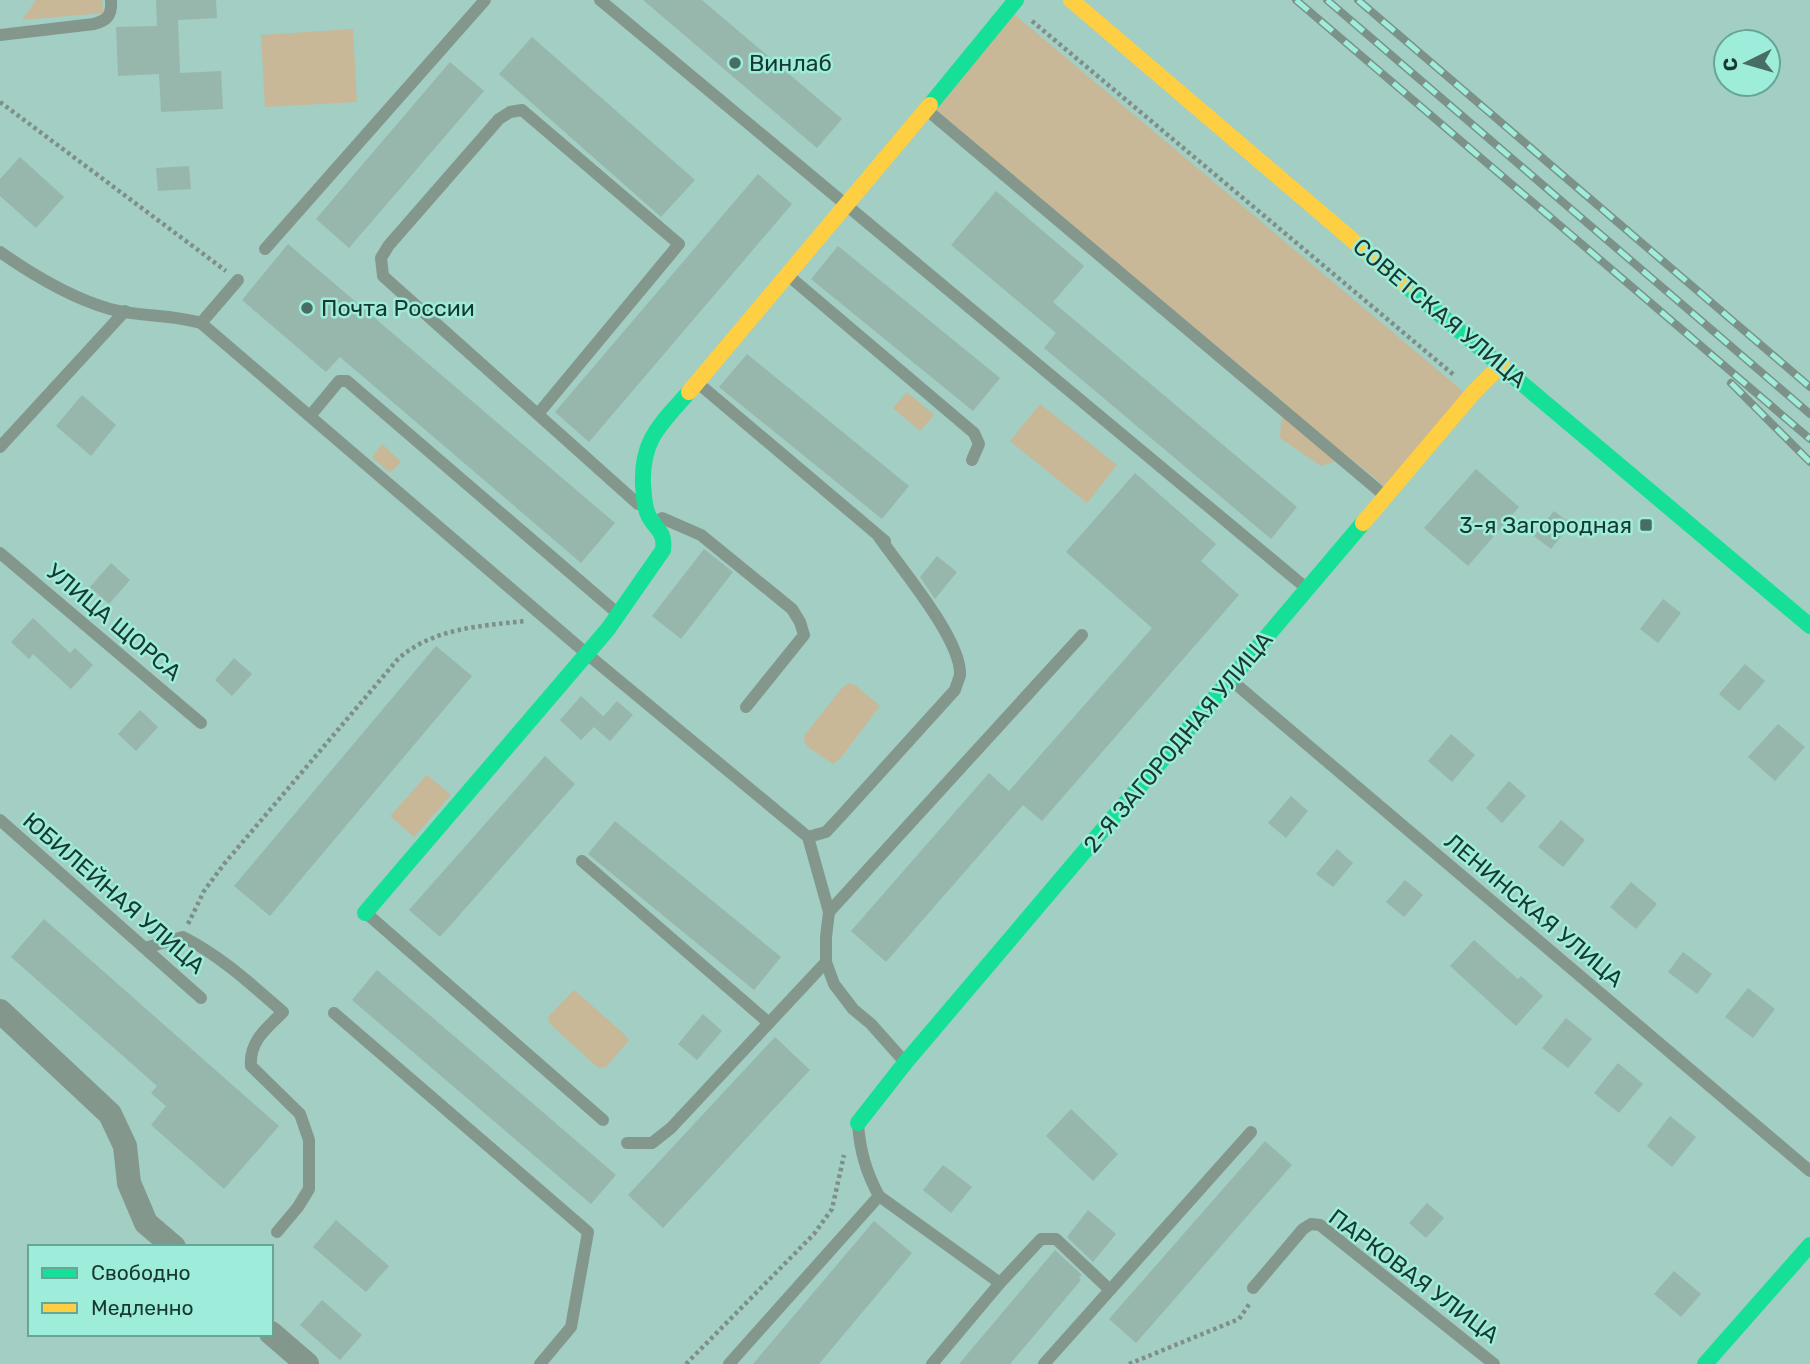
<svg xmlns="http://www.w3.org/2000/svg" width="1810" height="1364" font-family="Rubik,sans-serif">
  <style>
    .green { fill: #c8b898 }
    .building { fill: #97b7ac }
    .lines { fill: none; stroke-linecap: round; stroke-linejoin: round }
    .path { stroke: #7f8e87; stroke-width: 4.5; stroke-dasharray: 3.5 3.5; stroke-linecap: butt }
    .lane { stroke: #84978d; stroke-width: 12 }
    .street { stroke: #84978d; stroke-width: 24 }
    .fast { stroke: #16e098; stroke-width: 16 }
    .slow { stroke: #ffcf43; stroke-width: 16 }
    .rail-casing { stroke: #7c9289; stroke-width: 8 }
    .rail { stroke: #9dedda; stroke-width: 5; stroke-dasharray: 16; stroke-linecap: butt }
    .poi-dot { fill: #486d64; stroke: #9dedda; stroke-width: 2.5 }
    .labels { text-anchor: middle; stroke-width: 5; stroke-linejoin: round; paint-order: stroke }
    .poi-label { font-size: 23px; fill: #173931; stroke: #9dedda; text-anchor: start }
    .street-label { font-size: 23px; fill: #173931; stroke: #9dedda }
  </style>
  <rect width="100%" height="100%" fill="#a2cec3"/>
  <g class="green">
    <path d="M36 0H102L103 13 22 20Z"/>
    <path d="M1014 14 1465 393 1384 486 1349 457 1321 466 1280 438 1281 421 1289 407 934 109Z"/>
    <path d="M353 29 357 102 265 107 261 35Z"/>
    <path d="M907 392 934 415 920 431 893 408Z"/>
    <path d="M1040 404 1117 465 1087 503 1010 441Z"/>
    <path d="M382 444 401 462 390 473 372 457Z"/>
    <path d="M849 683 855 685 880 706 840 759 833 764 808 747 805 743 804 736 842 688Z"/>
    <path d="M427 775 451 795 414 837 390 816Z"/>
    <path d="M574 990 624 1034 629 1040 606 1067 599 1068 595 1065 550 1024 548 1017Z"/>
  </g>
  <g class="building">
    <path d="M156 0H216L217 18 178 20 180 73 221 71 223 109 161 112 159 74 118 76 116 27 157 26Z"/>
    <path d="M643 0H702L842 119 817 148Z"/>
    <path d="M532 37 695 180 661 217 499 74Z"/>
    <path d="M450 62 484 91 349 248 316 219Z"/>
    <path d="M20 157 64 197 36 228 0 196V179Z"/>
    <path d="M189 166 191 189 158 191 156 168Z"/>
    <path d="M758 174 792 204 589 442 555 412Z"/>
    <path d="M996 191 1084 266 1053 302 1297 507 1271 539 1044 348 1056 333 951 245Z"/>
    <path d="M288 244 615 523 581 563 340 357 326 372 242 300Z"/>
    <path d="M838 246 1000 378 973 411 811 279Z"/>
    <path d="M747 354 909 486 882 519 719 387Z"/>
    <path d="M82 395 116 425 91 456 56 426Z"/>
    <path d="M1476 469 1519 507 1468 566 1424 528Z"/>
    <path d="M1135 473 1216 544 1201 561 1239 595 1042 821 1023 805 886 962 851 931 989 773 1009 791 1152 628 1066 552Z"/>
    <path d="M1554 511 1571 524 1551 549 1534 536Z"/>
    <path d="M704 549 733 572 681 639 652 616Z"/>
    <path d="M937 556 957 572 935 599 920 577Z"/>
    <path d="M111 563 130 580 109 604 90 587Z"/>
    <path d="M1663 599 1681 613 1658 643 1640 629Z"/>
    <path d="M33 618 70 653 75 648 93 665 71 689 33 654 29 659 11 642Z"/>
    <path d="M436 646 472 676 270 916 234 886Z"/>
    <path d="M234 658 252 674 232 696 215 680Z"/>
    <path d="M1745 664 1765 681 1739 711 1719 694Z"/>
    <path d="M581 696 604 717 581 740 560 720Z"/>
    <path d="M617 701 633 715 610 741 594 727Z"/>
    <path d="M140 710 158 727 136 751 118 734Z"/>
    <path d="M1778 724 1805 747 1775 781 1748 757Z"/>
    <path d="M1451 734 1475 755 1452 782 1428 761Z"/>
    <path d="M545 756 575 784 440 937 409 910Z"/>
    <path d="M1509 781 1526 796 1502 823 1486 808Z"/>
    <path d="M1291 796 1308 811 1286 838 1268 823Z"/>
    <path d="M1561 820 1585 840 1563 867 1538 847Z"/>
    <path d="M615 821 781 957 754 990 588 854Z"/>
    <path d="M1337 849 1353 863 1333 887 1316 874Z"/>
    <path d="M1405 880 1423 895 1404 917 1386 902Z"/>
    <path d="M1631 882 1657 904 1636 929 1610 907Z"/>
    <path d="M44 919 279 1126 224 1189 151 1125 166 1106 151 1093 157 1086 11 957Z"/>
    <path d="M1474 940 1518 979 1521 976 1543 996 1516 1026 1450 966Z"/>
    <path d="M1683 952 1712 974 1697 994 1668 972Z"/>
    <path d="M377 970 616 1175 591 1204 352 1000Z"/>
    <path d="M1748 988 1775 1009 1753 1038 1725 1017Z"/>
    <path d="M703 1014 722 1031 697 1060 678 1044Z"/>
    <path d="M1566 1018 1592 1039 1568 1068 1542 1048Z"/>
    <path d="M775 1037 810 1070 663 1228 628 1195Z"/>
    <path d="M1618 1063 1643 1084 1619 1113 1594 1093Z"/>
    <path d="M1071 1109 1118 1154 1093 1181 1046 1136Z"/>
    <path d="M1670 1116 1696 1137 1672 1167 1647 1146Z"/>
    <path d="M1265 1141 1292 1165 1136 1343 1109 1319Z"/>
    <path d="M943 1165 972 1187 951 1213 923 1190Z"/>
    <path d="M1427 1203 1444 1218 1426 1238 1409 1223Z"/>
    <path d="M1088 1210 1116 1234 1093 1262 1067 1237Z"/>
    <path d="M336 1220 389 1266 366 1292 313 1247Z"/>
    <path d="M874 1221 912 1253 819 1364H753Z"/>
    <path d="M1055 1250 1082 1275 1079 1278 1081 1280 1010 1364H959Z"/>
    <path d="M1674 1271 1701 1294 1681 1317 1654 1294Z"/>
    <path d="M322 1300 362 1335 340 1360 300 1325Z"/>
  </g>
  <g class="lines">
    <g class="path">
      <path d="M1032 21 1454 375"/>
      <path d="M0 102 226 271"/>
      <path d="M188 924 204 891 224 864 398 659C433 628 480 626 525 621"/>
      <path d="M686 1364 814 1234 832 1209 844 1155"/>
      <path d="M1129 1364 1239 1319 1250 1303"/>
    </g>
    <g class="lane">
      <path d="M600 0C834 197 1071 390 1305 587"/>
      <path d="M0 35 94 24C108 20 112 15 111 0"/>
      <path d="M927 110 1384 495"/>
      <path d="M265 249 485 0"/>
      <path d="M0 252C33 275 71 298 110 309 140 317 171 314 201 323L587 654 808 837 829 912 826 937V962L834 984 853 1009 871 1024 903 1060"/>
      <path d="M790 277 974 433 979 444 972 460"/>
      <path d="M201 323 238 280"/>
      <path d="M699 384 885 541"/>
      <path d="M538 414 679 244 522 110 510 112 499 119 389 245 381 258 383 276 638 504"/>
      <path d="M310 416 339 381H347L616 612"/>
      <path d="M0 447 125 311"/>
      <path d="M662 518 701 535 792 609 800 622 804 635 746 707"/>
      <path d="M0 553 201 723"/>
      <path d="M1231 680 1810 1171"/>
      <path d="M0 820 201 998"/>
      <path d="M808 837 826 832 840 817 955 690C956 686 959 679 960 675 962 640 900 567 879 537"/>
      <path d="M582 861 769 1023"/>
      <path d="M829 912 1082 635"/>
      <path d="M366 913 603 1120"/>
      <path d="M145 948 183 937C221 956 252 985 283 1012 267 1028 249 1041 251 1066L300 1114 309 1140V1189L298 1207 277 1232"/>
      <path d="M334 1013 588 1232 571 1327 540 1364"/>
      <path d="M627 1143H652L671 1128 826 962"/>
      <path d="M879 1196 1000 1283"/>
      <path d="M1253 1288 1303 1229 1311 1224 1320 1225 1494 1364"/>
      <path d="M729 1364 879 1196C866 1172 860 1151 858 1124"/>
      <path d="M932 1364 1000 1283 1041 1239H1056L1110 1290"/>
      <path d="M1044 1364 1251 1132"/>
    </g>
    <g class="street">
      <path d="M0 1011 110 1114 125 1146 129 1183 146 1223 174 1247"/>
      <path d="M271 1333 307 1364"/>
    </g>
    <g class="fast">
      <path d="M930 105 1016 0"/>
      <path d="M1405 285 1810 626"/>
      <path d="M365 913 608 629 663 550C666 529 653 529 647 512 644 504 644 494 643 485 641 439 661 424 689 392"/>
      <path d="M858 1123 905 1063 1363 523"/>
      <path d="M1705 1364 1810 1245"/>
    </g>
    <g class="slow">
      <path d="M1071 0 1405 285"/>
      <path d="M689 392 930 105"/>
      <path d="M1363 523 1474 392 1502 364"/>
    </g>
    <g class="rail-casing">
      <g id="rail">
        <path d="M1296 0 1810 439"/>
        <path d="M1327 0 1810 414"/>
        <path d="M1358 0 1810 387"/>
        <path d="M1731 383 1810 462"/>
      </g>
    </g>
    <use href="#rail" class="rail"/>
  </g>
  <g class="poi-dot">
    <circle cx="735" cy="63" r="7"/>
    <circle cx="307" cy="308" r="7"/>
    <rect x="1639" y="518" width="14" height="14" rx="3.5"/>
  </g>
  <g class="labels">
    <g class="poi-label">
      <text x="749" y="71">Винлаб</text>
      <text x="321" y="316">Почта России</text>
      <text x="1632" y="533" text-anchor="end">3-я Загородная</text>
    </g>
    <g class="street-label">
      <text transform="translate(1440 313) rotate(40)" y="8">СОВЕТСКАЯ УЛИЦА</text>
      <text transform="translate(114 622) rotate(40)" y="8">УЛИЦА ЩОРСА</text>
      <text transform="translate(1178 742) rotate(-50)" y="8">2-Я ЗАГОРОДНАЯ УЛИЦА</text>
      <text transform="translate(114 893) rotate(41)" y="8">ЮБИЛЕЙНАЯ УЛИЦА</text>
      <text transform="translate(1534 910) rotate(40)" y="8">ЛЕНИНСКАЯ УЛИЦА</text>
      <text transform="translate(1414 1276) rotate(37)" y="8">ПАРКОВАЯ УЛИЦА</text>
    </g>
  </g>
  <rect x="28" y="1245" width="245" height="91" fill="#9dedda" stroke="#67a596" stroke-width="2"/>
  <rect x="42" y="1268" width="35" height="10" fill="#16e098" stroke="#67a596" stroke-width="2"/>
  <text x="91" y="1280" font-size="21" fill="#173931">Свободно</text>
  <rect x="42" y="1303" width="35" height="10" fill="#ffcf43" stroke="#67a596" stroke-width="2"/>
  <text x="91" y="1315" font-size="21" fill="#173931">Медленно</text>
  <g transform="translate(1747 63) rotate(265)"><circle r="33" fill="#9dedda" stroke="#67a596" stroke-width="2"/>
  <path d="M0-5L12 26L0 18L-12 26Z" fill="#486d64"/>
  <text y="-10" font-size="19" font-weight="bold" text-anchor="middle" fill="#173931">С</text>
  </g>
</svg>
